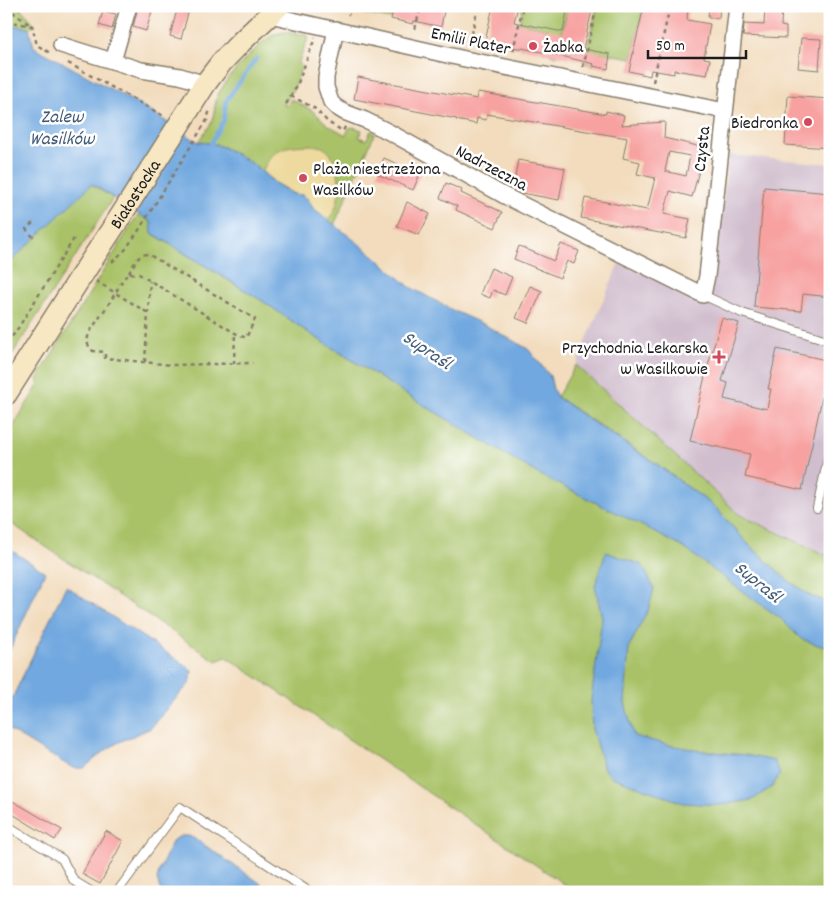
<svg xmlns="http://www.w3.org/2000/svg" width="836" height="898" font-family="Dekko,sans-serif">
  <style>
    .industrial { fill: #d0bdcd }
    .green { fill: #a9c268; stroke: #626f42 }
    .sand { fill: #eeda9e; stroke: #857b5d }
    .water { fill: #71a8df; stroke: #46627e }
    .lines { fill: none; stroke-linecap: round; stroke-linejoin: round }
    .stream { stroke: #71a8df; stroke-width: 4 }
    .building { fill: #f7a2a1; fill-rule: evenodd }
    .lane-casing { stroke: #877c6c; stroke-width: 10 }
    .street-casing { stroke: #877c6c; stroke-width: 18 }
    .secondary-casing { stroke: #877c6c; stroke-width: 24 }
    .path { stroke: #877c6c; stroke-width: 2.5; stroke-dasharray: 4 4; stroke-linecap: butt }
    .lane { stroke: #fff; stroke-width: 8 }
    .street { stroke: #fff; stroke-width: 15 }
    .secondary { stroke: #f7e8c3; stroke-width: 21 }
    .poi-dot { fill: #d1495b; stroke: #fff; stroke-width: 2 }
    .labels { text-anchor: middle; stroke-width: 5; stroke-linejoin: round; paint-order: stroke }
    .street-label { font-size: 18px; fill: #1c1c1c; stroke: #fff }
    .poi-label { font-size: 18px; fill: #1c1c1c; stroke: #fff; text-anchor: start }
    .water-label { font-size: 19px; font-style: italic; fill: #425b74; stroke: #fff }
  </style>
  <rect width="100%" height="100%" fill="#fff"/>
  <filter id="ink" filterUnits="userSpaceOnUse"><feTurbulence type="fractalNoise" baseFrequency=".02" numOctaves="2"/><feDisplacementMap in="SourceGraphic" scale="10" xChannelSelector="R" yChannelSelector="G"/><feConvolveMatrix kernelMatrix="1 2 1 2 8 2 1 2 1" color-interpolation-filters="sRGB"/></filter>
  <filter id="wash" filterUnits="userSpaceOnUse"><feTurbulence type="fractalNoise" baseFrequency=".0096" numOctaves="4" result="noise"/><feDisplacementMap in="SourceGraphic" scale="20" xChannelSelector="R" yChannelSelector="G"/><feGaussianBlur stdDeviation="1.12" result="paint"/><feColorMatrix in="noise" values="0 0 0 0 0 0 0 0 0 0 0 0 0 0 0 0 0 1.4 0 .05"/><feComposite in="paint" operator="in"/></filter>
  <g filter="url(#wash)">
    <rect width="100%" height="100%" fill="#f2dcbd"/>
    <path class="industrial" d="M729 155 830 164V557L740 515 576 365 619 263 710 302Z"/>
    <g class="green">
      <path d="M6 6H18L36 25 29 28 6 24Z"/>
      <path d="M324 6H394L391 19Z"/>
      <path d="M523 6H568L557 56 543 52 548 29 527 24 522 48 514 46Z"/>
      <path d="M597 6H644L632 58 596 52 593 66 584 63Z"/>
      <path d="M285 32 309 36 298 64 302 66 294 88 284 105 287 106 291 99 313 111 328 125 346 135 349 128 353 127 362 130 359 137 366 140 371 131 375 133 334 225 311 207 275 183 253 164 223 147 198 142 212 122 217 96 228 78 246 58 265 40 275 34Z"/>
      <path d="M91 184 113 198 6 364V266Z"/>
      <path d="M139 214 151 222 153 234 264 302 312 335 419 402 441 401 830 636V892H576L240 666 226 657 216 661 6 520V438L39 384 37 379 132 224Z"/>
      <path d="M576 365 740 515 830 557V603L810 596 785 578 746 542 715 507 658 465 557 397Z"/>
    </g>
    <path class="sand" d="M313 145C316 146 321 146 324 148 340 158 342 190 336 206 335 211 331 216 328 220L311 207 309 200 302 195 294 194 275 183 262 172C275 145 285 146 313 145Z"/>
    <g class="water">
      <path d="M6 24 29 28 34 47 142 106 198 142 211 143 223 147 253 164 275 183 293 194 302 195 309 200 312 207 373 255 410 287 456 312 483 324 528 349 550 376 553 389 557 397 594 423 658 465 715 507 746 542 785 578 810 596 830 603V649L801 639 780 618 739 589 684 548 637 523 540 475 425 406 312 335 264 302 152 233 151 222 92 184 6 266Z"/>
      <path d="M6 547 45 572 6 658Z"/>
      <path d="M606 552 642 565 654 588 649 608 629 647 625 703 634 736 669 745 704 751 746 755 774 761 780 774 772 787 752 800 720 805 683 803 612 777 604 769 592 729 591 701 602 618 595 586Z"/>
      <path d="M66 586 185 665 192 671 189 684 170 705 151 728 119 742 103 752 84 768H73L40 749 6 728V711Z"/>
      <path d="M181 836H189L197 840 273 892H164L160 889 157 880 159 871 173 840Z"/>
    </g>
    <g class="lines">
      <path class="stream" d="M211 143 224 120 226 101 257 58"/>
    </g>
    <g id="blocks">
      <g class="building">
        <path d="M178 6H190L181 39 170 36Z"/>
        <path d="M394 6H445L441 27 414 21 413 24 391 19Z"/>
        <path d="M493 6H518L514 22 563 32 568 6H593L583 49 610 54 608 69 593 66 594 64 557 55 522 48H517L485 41Z"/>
        <path d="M644 6H688L687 20 710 24 704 58 710 59 707 75 674 70V74L651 70 650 76 629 71Z"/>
        <path d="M709 6H720L719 18 708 17Z"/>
        <path d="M765 6H782L781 26 786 27V38L743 36 744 24 764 25Z"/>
        <path d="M138 7 152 11 146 31 133 27Z"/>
        <path d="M103 11 116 14 112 29 99 25Z"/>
        <path d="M801 38 821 39 819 70 798 68Z"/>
        <path d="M358 77 477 99 478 92 606 114V111L624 115 622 125 665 122 664 138 706 148 702 167H700L692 197 670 191 664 214 690 219 686 238 581 218 585 198 647 210 655 178 637 174 640 162 623 158 627 138 487 114 486 120 477 118 476 124 456 120 457 119 354 99ZM669 152 690 156 686 176 665 171Z"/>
        <path d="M788 96 830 99V148L785 145Z"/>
        <path d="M384 158 420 174 413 190 377 174Z"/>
        <path d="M518 160 565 168 559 200 521 193 513 189Z"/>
        <path d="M446 183 462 190 461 193 502 212 495 228 456 210 457 206 440 198Z"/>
        <path d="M764 187 830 193V297L803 294 801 311 754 307Z"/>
        <path d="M407 202 430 214 419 235 397 226Z"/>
        <path d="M561 244 579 251 574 264 567 261 560 278 514 259 519 246 554 261Z"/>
        <path d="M491 268 512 277 505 295 493 290 490 298 480 294Z"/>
        <path d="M530 286 542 291 528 323 516 318Z"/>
        <path d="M722 318 739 323 722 381 728 383 724 399 767 409 771 389H768L777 349 830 361 802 490 745 477 750 454 690 441 705 376Z"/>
        <path d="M6 797 62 830 55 840 6 810Z"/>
        <path d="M106 831 123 841 100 884 82 874Z"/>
      </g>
    </g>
  </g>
  <g filter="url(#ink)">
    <use href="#blocks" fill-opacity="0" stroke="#877c6c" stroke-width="1"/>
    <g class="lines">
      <g class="lane-casing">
        <g id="lane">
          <path d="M703 295 742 313 830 341"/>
          <path d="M817 508 830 449"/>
          <path d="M6 825 62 859 74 881 92 892"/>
          <path d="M117 892 180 807 310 892"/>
        </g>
      </g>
      <g class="street-casing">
        <g id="street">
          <path d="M270 15 465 59 725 111"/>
          <path d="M336 29 326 77V87L331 102 336 107 344 112 365 120 391 133 503 195 703 295 707 276 737 6"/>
          <path d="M61 45 141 70 180 76 205 84"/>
          <path d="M113 61 129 6"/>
        </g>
      </g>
      <g class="secondary-casing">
        <g id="secondary">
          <path id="s1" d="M6 394 78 281 120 217 205 84 221 63 241 42 279 6"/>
        </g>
      </g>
      <g class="path">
        <path d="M346 6 349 15"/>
        <path d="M6 7 30 25"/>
        <path d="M6 21 32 26 37 45 50 53"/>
        <path d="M415 29 421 6"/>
        <path d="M470 42 478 6"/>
        <path d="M513 51 523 6"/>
        <path d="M68 63 160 114 164 116 165 114"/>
        <path d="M583 67 597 6"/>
        <path d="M653 82 670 6"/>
        <path d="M291 96 314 108 329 123 343 131 346 125"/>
        <path d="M286 104 296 88 315 38"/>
        <path d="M33 223 26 229 35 239"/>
        <path d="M112 262 125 250 139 230 207 120 210 109"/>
        <path d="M6 264 7 265"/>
        <path d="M129 273C134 265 137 254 148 254L255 319 246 338 235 333 139 274 129 273 124 278 110 302 89 333 87 341 89 347 93 351 105 352V358L172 365 253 363"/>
        <path d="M96 281 148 313"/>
        <path d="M6 342 15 333 75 237"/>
        <path d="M145 362 150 281"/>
        <path d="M234 364 235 333"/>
        <path d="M6 418 11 410"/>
      </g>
      <use href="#lane" class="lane"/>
      <use href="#street" class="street"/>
      <use href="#secondary" class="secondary"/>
    </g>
  </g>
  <g class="poi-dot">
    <circle cx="533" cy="46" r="5"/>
    <circle cx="808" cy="122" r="5"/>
    <circle cx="303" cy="178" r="5"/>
    <path d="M716.5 349.5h5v5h5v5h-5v5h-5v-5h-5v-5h5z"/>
  </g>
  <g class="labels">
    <g class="street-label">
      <text transform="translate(471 40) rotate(12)" y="6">Emilii Plater</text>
      <text transform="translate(701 149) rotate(-84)" y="6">Czysta</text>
      <text transform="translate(492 167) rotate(28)" y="6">Nadrzeczna</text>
      <text dy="6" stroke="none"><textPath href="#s1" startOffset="238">Białostocka</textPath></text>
    </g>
    <g class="poi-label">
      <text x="543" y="52">Żabka</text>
      <text x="798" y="128" text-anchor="end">Biedronka</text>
      <text x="313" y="174">Plaża niestrzeżona<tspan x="313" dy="21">Wasilków</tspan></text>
      <text x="708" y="353" text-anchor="end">Przychodnia Lekarska<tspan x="708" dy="21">w Wasilkowie</tspan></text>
    </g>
    <g class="water-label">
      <text x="62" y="122">Zalew<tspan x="62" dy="22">Wasilków</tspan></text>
      <text transform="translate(428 349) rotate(34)" y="7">Supraśl</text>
      <text transform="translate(759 581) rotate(39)" y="7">Supraśl</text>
    </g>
  </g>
  <rect width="836" height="898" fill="none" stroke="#fff" stroke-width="25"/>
  <path d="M648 50v8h98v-8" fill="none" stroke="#1c1c1c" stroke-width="2.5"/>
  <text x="656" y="50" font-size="15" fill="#1c1c1c" stroke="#ffffff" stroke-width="4" paint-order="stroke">50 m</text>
</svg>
